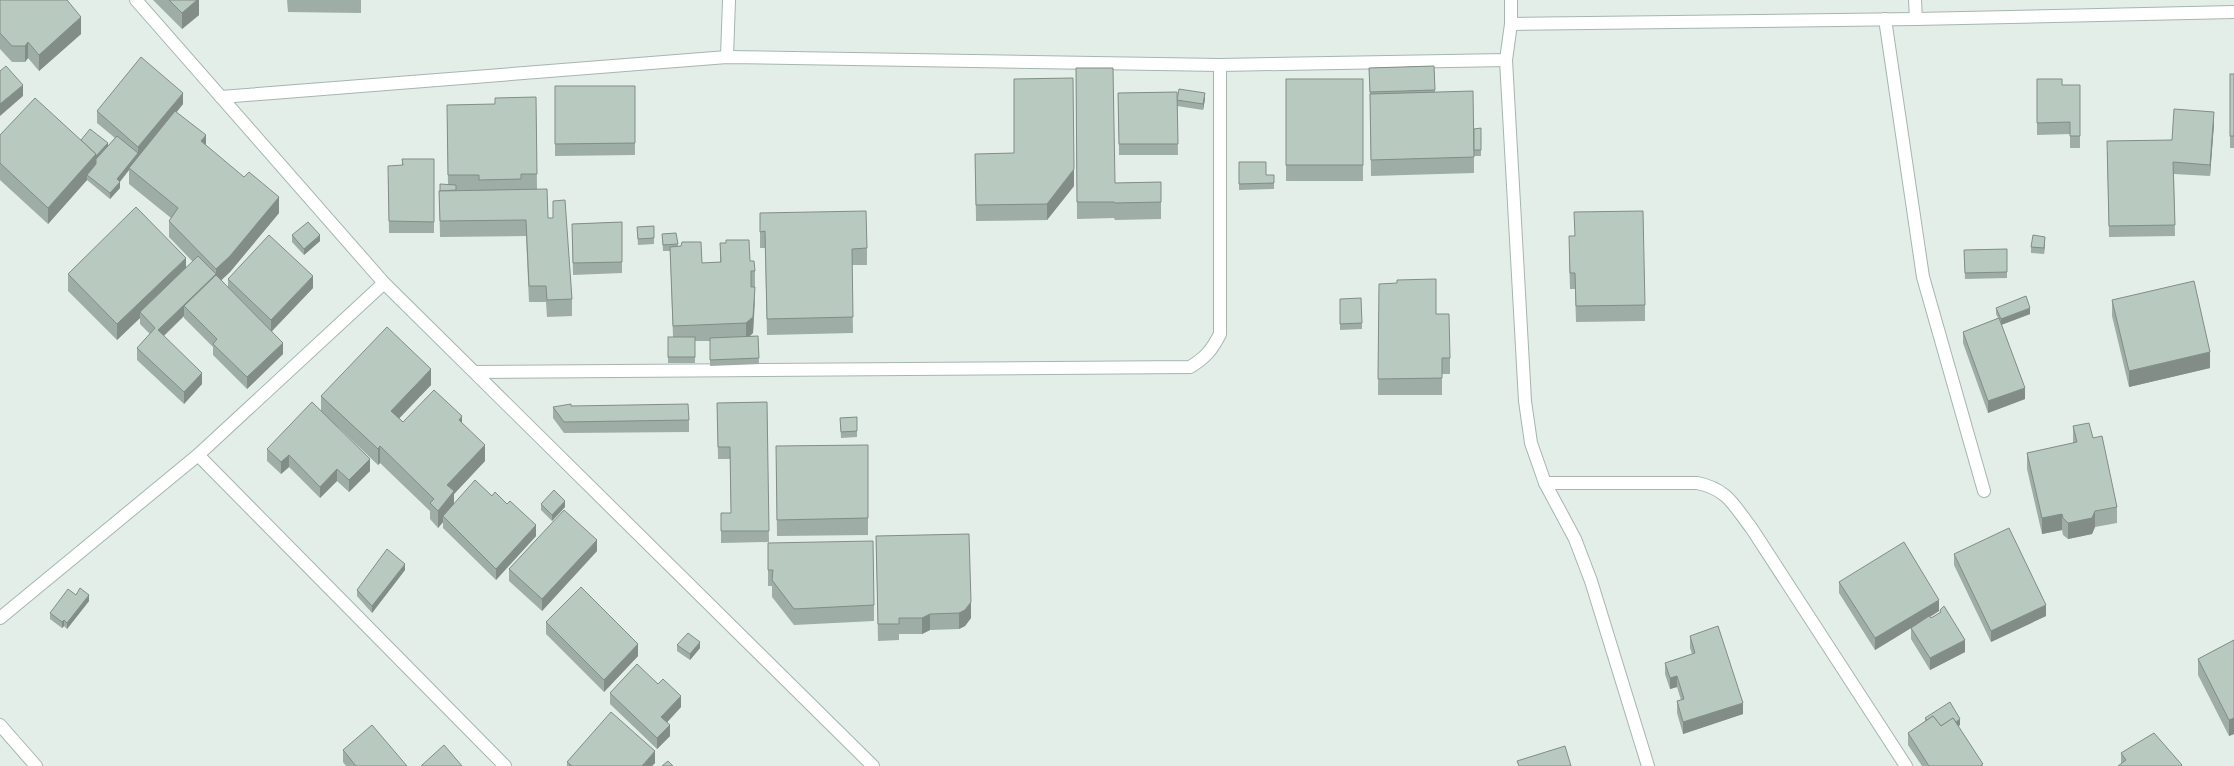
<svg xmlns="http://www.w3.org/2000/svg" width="2234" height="766" font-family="'Golos Text',sans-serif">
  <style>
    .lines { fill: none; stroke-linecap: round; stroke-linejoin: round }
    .minor-casing { stroke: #a5b6af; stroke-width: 14 }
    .minor { stroke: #fff; stroke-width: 12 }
    .wall { fill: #9eada5 }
    .shaded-wall { fill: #818d86 }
    .building { fill: #b8c9c0; stroke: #818d86 }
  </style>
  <rect width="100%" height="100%" fill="#e3eee8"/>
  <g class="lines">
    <g class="minor-casing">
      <g id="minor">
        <path d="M136 0 384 283 873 766"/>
        <path d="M1511 0V24L1506 60 1525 401 1531 443 1545 483 1575 539 1591 581 1648 766"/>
        <path d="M1915 0 1916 19"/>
        <path d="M1885 19 1923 277 1984 491"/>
        <path d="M1511 24 1916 19 2234 12"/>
        <path d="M727 57 729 0"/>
        <path d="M221 97 727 57 1220 65 1506 60"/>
        <path d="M475 372 1190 367C1205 358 1212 350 1220 334V65"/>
        <path d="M198 455 505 766"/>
        <path d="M1545 483H1697C1728 489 1734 506 1752 529L1906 766"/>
        <path d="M0 618 198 455 384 283"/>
        <path d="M0 725 36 766"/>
      </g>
    </g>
    <use href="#minor" class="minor"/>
  </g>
  <g class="wall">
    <path d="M0 0H68V2L81 34 39 71 28 58 25 62H12L0 49Z"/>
    <path d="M153 0H199V15L182 29Z"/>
    <path d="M287 0H361V13L288 12Z"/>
    <path d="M1434 66 1435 92 1474 129 1481 150V156H1474V173L1371 176 1370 103 1369 68Z"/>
    <path d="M1076 68 1115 183 1161 182V219L1115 220 1114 218 1077 219Z"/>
    <rect x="2230" y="74" width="4" height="74"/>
    <rect x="1286" y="79" width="77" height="102"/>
    <path d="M2037 79 2062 85H2080V148H2070V134L2037 135Z"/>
    <path d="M555 86H635V155L555 156Z"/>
    <path d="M1177 92 1178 155H1119L1118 93Z"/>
    <path d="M536 97 537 189 548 218H553V201L572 299V316L547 317 546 302H529L526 236 440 237 439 191 448 185 447 121 495 104Z"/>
    <path d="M1205 99 1203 110 1177 106V100Z"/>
    <path d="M183 104 176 113 206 145 279 213 230 272 221 280 228 287V279L313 288 272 331 283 354 247 389 213 355V347L184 318V316L164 336 202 384 184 404 137 360V348L150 334 140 324V318L117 340 68 291V274L186 269 193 262 169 237V221L171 218 129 184V170L120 182V188L110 199 87 180 48 224 0 180V135L81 140 108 146 115 138 97 123V111Z"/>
    <path d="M2214 124 2210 176 2174 174 2175 236 2109 237 2107 152 2172 140Z"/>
    <path d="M975 154 1074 186 1047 220 976 221Z"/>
    <path d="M402 159H434V233H389L388 177 402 165Z"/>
    <path d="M1239 162 1266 175H1274V189L1239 190Z"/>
    <path d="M760 213 867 248V265H852L853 333 767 335 765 248H760Z"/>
    <path d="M622 222V273L573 275 572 224Z"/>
    <path d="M654 226V244L638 245 637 227Z"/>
    <path d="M676 233 678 246 702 263 720 262V243L750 261 755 271V287H753L755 304 753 333 750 336H758L759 364 710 366V341H695V363H668V337H673L670 251H663L662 234Z"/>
    <path d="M292 235 320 241 304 255 292 242Z"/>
    <path d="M2045 243 2044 254 2031 253V247Z"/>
    <path d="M2007 249V278L1965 279 1964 250Z"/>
    <path d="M1569 252 1645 305V321L1576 322 1575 289H1570Z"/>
    <path d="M1379 284 1436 314 1450 358V374H1442V395H1378Z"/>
    <path d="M1340 299 1362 323V329L1340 330Z"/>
    <path d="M2112 300 2210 368 2129 387 2112 316Z"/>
    <path d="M1996 308 2030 314 2001 325 2025 399 1988 413 1963 343V332L1998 318 1996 314Z"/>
    <path d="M431 385 399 418 403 422 462 423 485 461 454 494V504L536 536 496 580 443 528V522L438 528 430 519V511L380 463 378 465 338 427 370 471 349 492 337 481 320 498 289 467 281 474 267 461V449L321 411V396Z"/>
    <path d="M767 402 769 542 721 543V513H731L730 459H718L717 403Z"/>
    <path d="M571 406 689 420V432L564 433 553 418V407Z"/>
    <path d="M857 417V437L841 438 840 418Z"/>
    <path d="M2073 426 2093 438 2117 507V523L2095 527 2092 534 2068 539 2063 535 2062 530 2042 534 2027 469V453L2073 443Z"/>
    <path d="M868 445V535L777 536 776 463Z"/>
    <path d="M541 504 565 507 552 521 541 510Z"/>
    <path d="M876 536 971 618 965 626 959 629 930 630 922 634H899V640L878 641Z"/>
    <path d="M768 543 874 605V621L794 625 772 597V586H768Z"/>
    <path d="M597 551 542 611 509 581V569Z"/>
    <path d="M1954 554 2046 616 1991 642 1954 565Z"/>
    <path d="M405 570 372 613 357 596V590Z"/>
    <path d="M1839 582 1939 611 1930 617 1931 618 1940 613V610L1965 652 1930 670 1911 639V628L1875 650 1839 593Z"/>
    <path d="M76 595 89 601 67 629 64 626 62 628 50 619V613Z"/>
    <path d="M546 622 638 656 604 692 546 634Z"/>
    <path d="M1690 636 1743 714 1683 734 1677 713V701L1681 700 1677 687 1670 689 1665 674V663L1692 654 1690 648Z"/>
    <path d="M2234 640V734L2229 736 2198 675V659Z"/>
    <path d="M677 645 700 648 690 660 677 651Z"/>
    <path d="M658 684 681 707 667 722 670 736 657 749 610 704V693Z"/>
    <path d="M1925 718 1960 725 1958 726 1983 766H1922L1908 745V733L1925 721Z"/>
    <path d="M343 750 407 766H346L343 762Z"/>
    <path d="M2121 753 2182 766 2121 764Z"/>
    <path d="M567 762 655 763 652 766H567Z"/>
  </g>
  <g class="shaded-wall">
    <path d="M197 0H199V15L182 29V13Z"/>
    <path d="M81 17V34L39 71V55Z"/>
    <path d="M28 42V58L25 62V46Z"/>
    <path d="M23 85V96L0 116V104Z"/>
    <path d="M183 93V104L130 169 129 168V170L117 185V179L138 153V147Z"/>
    <path d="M1205 93V99L1203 110V104Z"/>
    <path d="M2214 112V124L2210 176V165Z"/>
    <path d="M206 135V152L201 141Z"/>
    <path d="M108 143V149L96 162V156Z"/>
    <path d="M96 154V170L87 175V180L48 224V208Z"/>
    <path d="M1074 169V186L1047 220V204Z"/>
    <path d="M120 182V188L110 199V193Z"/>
    <path d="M279 197V213L230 272 189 311 184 306V316L158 341V330L216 274V269Z"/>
    <path d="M320 235V241L304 255V249Z"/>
    <path d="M2045 237V243L2044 254V248Z"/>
    <path d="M186 258V274L140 312V318L117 340V324Z"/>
    <path d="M313 276V288L271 332V320Z"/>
    <path d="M755 287 753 333 746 339V323Z"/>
    <path d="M2030 308V314L2001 325V319Z"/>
    <path d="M283 343V354L247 389V377Z"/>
    <path d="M2210 352V368L2129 387V371Z"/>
    <path d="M431 369V385L391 427V411Z"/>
    <path d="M202 373V384L184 404V392Z"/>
    <path d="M2025 388V399L1988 413V401Z"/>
    <path d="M462 416V433L459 420Z"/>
    <path d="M485 445V461L454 494V508L443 516V522L438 528V511L447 485Z"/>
    <path d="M380 446V463L378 465V449Z"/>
    <path d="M289 455V467L281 474V462Z"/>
    <path d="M370 459V471L349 492V480Z"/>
    <path d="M337 469V481L320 498V487Z"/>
    <path d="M565 501V507L552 521V515Z"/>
    <path d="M2095 511V527L2092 534 2068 539V523Z"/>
    <path d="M2062 514V530L2042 534V518Z"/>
    <path d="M536 525V536L496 580V569Z"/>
    <path d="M597 540V551L542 611V599Z"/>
    <path d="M405 564V570L372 613V606Z"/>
    <path d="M89 595V601L67 629V623Z"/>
    <path d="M1939 600V611L1875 650V638Z"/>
    <path d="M971 602V618L965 626 959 629V613Z"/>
    <path d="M2046 605V616L1991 642V631Z"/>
    <path d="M930 614V630L922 634V618Z"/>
    <path d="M64 620V626L62 628V622Z"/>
    <path d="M1965 640V652L1930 670V658Z"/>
    <path d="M700 642V648L690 660V654Z"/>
    <path d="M638 644V656L604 692V680Z"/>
    <path d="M1677 676V687L1670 689V678Z"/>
    <path d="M681 696V707L661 729V717Z"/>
    <path d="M1743 703V714L1683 734V722Z"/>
    <path d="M2234 718V734L2229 736V720Z"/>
    <path d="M1960 719V725L1941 738V732Z"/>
    <path d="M670 725V736L657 749V738Z"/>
    <path d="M655 751V763L652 766H642Z"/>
  </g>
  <g class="building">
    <path d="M0 0H67L81 17 39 55 28 42 25 46H12L0 33Z"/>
    <path d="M169 0H197L182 13Z"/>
    <path d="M141 57 183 93 138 147 97 111Z"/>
    <path d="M6 66 23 85 0 104V71Z"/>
    <path d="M1434 66 1435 90 1370 92 1369 68Z"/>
    <path d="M1076 68H1113L1115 183 1161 182V202L1115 203 1114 202H1077Z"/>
    <rect x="2230" y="74" width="4" height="62"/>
    <path d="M1073 78 1074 169 1047 204 976 205 975 154 1014 153V79Z"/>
    <rect x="1286" y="79" width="77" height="86"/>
    <path d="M2037 79H2062V85H2080V136H2070V122L2037 123Z"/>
    <path d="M555 86H635V143L555 144Z"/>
    <path d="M1179 89 1205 93 1203 104 1177 100Z"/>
    <path d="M1473 91 1474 157 1371 160 1370 94Z"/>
    <path d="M1177 92 1178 144H1119L1118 93Z"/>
    <path d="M536 97 537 174H521V179L479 180V175H448L447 105 495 104V98Z"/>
    <path d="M35 98 96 154 48 208 0 163V135Z"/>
    <path d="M2174 109 2214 112 2210 165 2173 162 2175 225 2109 226 2107 141 2172 140Z"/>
    <path d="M175 111 206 135 201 141 244 177 249 172 279 197 230 256 216 269 169 221 178 208 129 168Z"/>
    <path d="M1481 128V150H1474V129Z"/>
    <path d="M90 129 108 143 96 156V154L81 140Z"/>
    <path d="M117 136 138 153 117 179 120 182 110 193 87 175 96 164V159Z"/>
    <path d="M402 159H434V222L389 221 388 166 403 165Z"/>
    <path d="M1239 162H1266V175H1274V183L1239 184Z"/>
    <path d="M440 184 456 185V190L440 191Z"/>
    <path d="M547 189 548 218H553V201L565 200 572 299 547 300 546 286H529L526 220 440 221 439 191Z"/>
    <path d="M136 207 186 258 117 324 68 274Z"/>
    <path d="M866 211 867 248 852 249 853 317 767 319 765 231 760 232V213Z"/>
    <path d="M1643 211 1645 305 1576 306 1575 273H1570L1569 236H1575L1574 212Z"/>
    <path d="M308 222 320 235 304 249 292 235Z"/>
    <path d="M622 222V262L573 263 572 224Z"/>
    <path d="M654 226V238L638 239 637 227Z"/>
    <path d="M676 233 678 244 663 245 662 234Z"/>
    <path d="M269 235 313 276 271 320 228 279Z"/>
    <path d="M2033 235 2045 237 2044 248 2031 247Z"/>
    <path d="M726 240H749L750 261H754L755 271H751V287H755L753 317 746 323 673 326 670 247 681 246 682 242H701L702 263 721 262 720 243H726Z"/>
    <path d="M2007 249V272L1965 273 1964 250Z"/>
    <path d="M198 256 216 274 158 330 202 373 184 392 137 348 155 328 140 312Z"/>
    <path d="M216 275 283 343 247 377 213 344 217 339 184 306Z"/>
    <path d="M1436 279V314H1449L1450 358H1442V378L1378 379 1379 284 1397 283V280Z"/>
    <path d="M2194 281 2210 352 2129 371 2112 300Z"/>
    <path d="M2026 296 2030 308 2001 319 1996 308Z"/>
    <path d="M1361 298 1362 323 1340 324V299Z"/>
    <path d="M1999 318 2025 388 1988 401 1963 332Z"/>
    <path d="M387 327 431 369 391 411 403 422 434 390 462 416 459 420 485 445 447 485 454 491 438 511 430 503 434 499 380 446 378 449 321 396Z"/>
    <path d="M758 336 759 358 710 360V338Z"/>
    <rect x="668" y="337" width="27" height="20"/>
    <path d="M312 402 370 459 349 480 337 469 320 487 289 455 281 462 267 449Z"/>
    <path d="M767 402 769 531H721V513H731L730 447H718L717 403Z"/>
    <path d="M571 404V406L688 404 689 420 564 422 553 407Z"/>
    <path d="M857 417V431L841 432 840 418Z"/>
    <path d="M2089 423 2093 438 2102 436 2117 507 2095 511 2092 518 2068 523 2063 518 2062 514 2042 518 2027 453 2077 442 2073 426Z"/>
    <path d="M868 445V518L777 520 776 446Z"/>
    <path d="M475 480 492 496 495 492 507 504 510 501 536 525 496 569 443 516Z"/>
    <path d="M554 490 565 501 552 515 541 504Z"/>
    <path d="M564 510 597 540 542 599 509 569Z"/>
    <path d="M2009 528 2046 605 1991 631 1954 554Z"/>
    <path d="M969 534 971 602 965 610 959 613 930 614 922 618H899V624H878L876 536Z"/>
    <path d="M873 541 874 605 794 609 772 580 773 570H768V543Z"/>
    <path d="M1904 542 1939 600 1875 638 1839 582Z"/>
    <path d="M387 549 405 564 372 606 357 590Z"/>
    <path d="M581 587 638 644 604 680 546 622Z"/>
    <path d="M80 588 89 595 67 623 64 620 62 622 50 613 68 589 76 595Z"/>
    <path d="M1944 606 1965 640 1930 658 1911 628 1929 616 1931 618 1941 612 1940 610Z"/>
    <path d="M1718 626 1743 703 1683 722 1677 701 1684 699 1677 676 1670 678 1665 663 1695 653 1690 636Z"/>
    <path d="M688 633 700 642 690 654 677 645Z"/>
    <path d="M2234 640V718L2229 720 2198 659Z"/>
    <path d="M637 664 658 684 663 679 681 696 661 717 670 725 657 738 610 693Z"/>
    <path d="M1950 702 1960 719 1956 722 1953 718 1941 726 1933 716 1927 720 1925 718Z"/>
    <path d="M611 712 655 751 642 766H572L567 762Z"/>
    <path d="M1933 716 1941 726 1953 718 1983 764 1980 766H1929L1908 733Z"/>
    <path d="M372 725 407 766H356L343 750Z"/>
    <path d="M2154 733 2182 765 2181 766H2118L2126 760 2121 753Z"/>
    <path d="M444 745 462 766H421Z"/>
    <path d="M1565 746 1571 766H1519L1517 761Z"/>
    <path d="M668 761 673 766H662Z"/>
  </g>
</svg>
